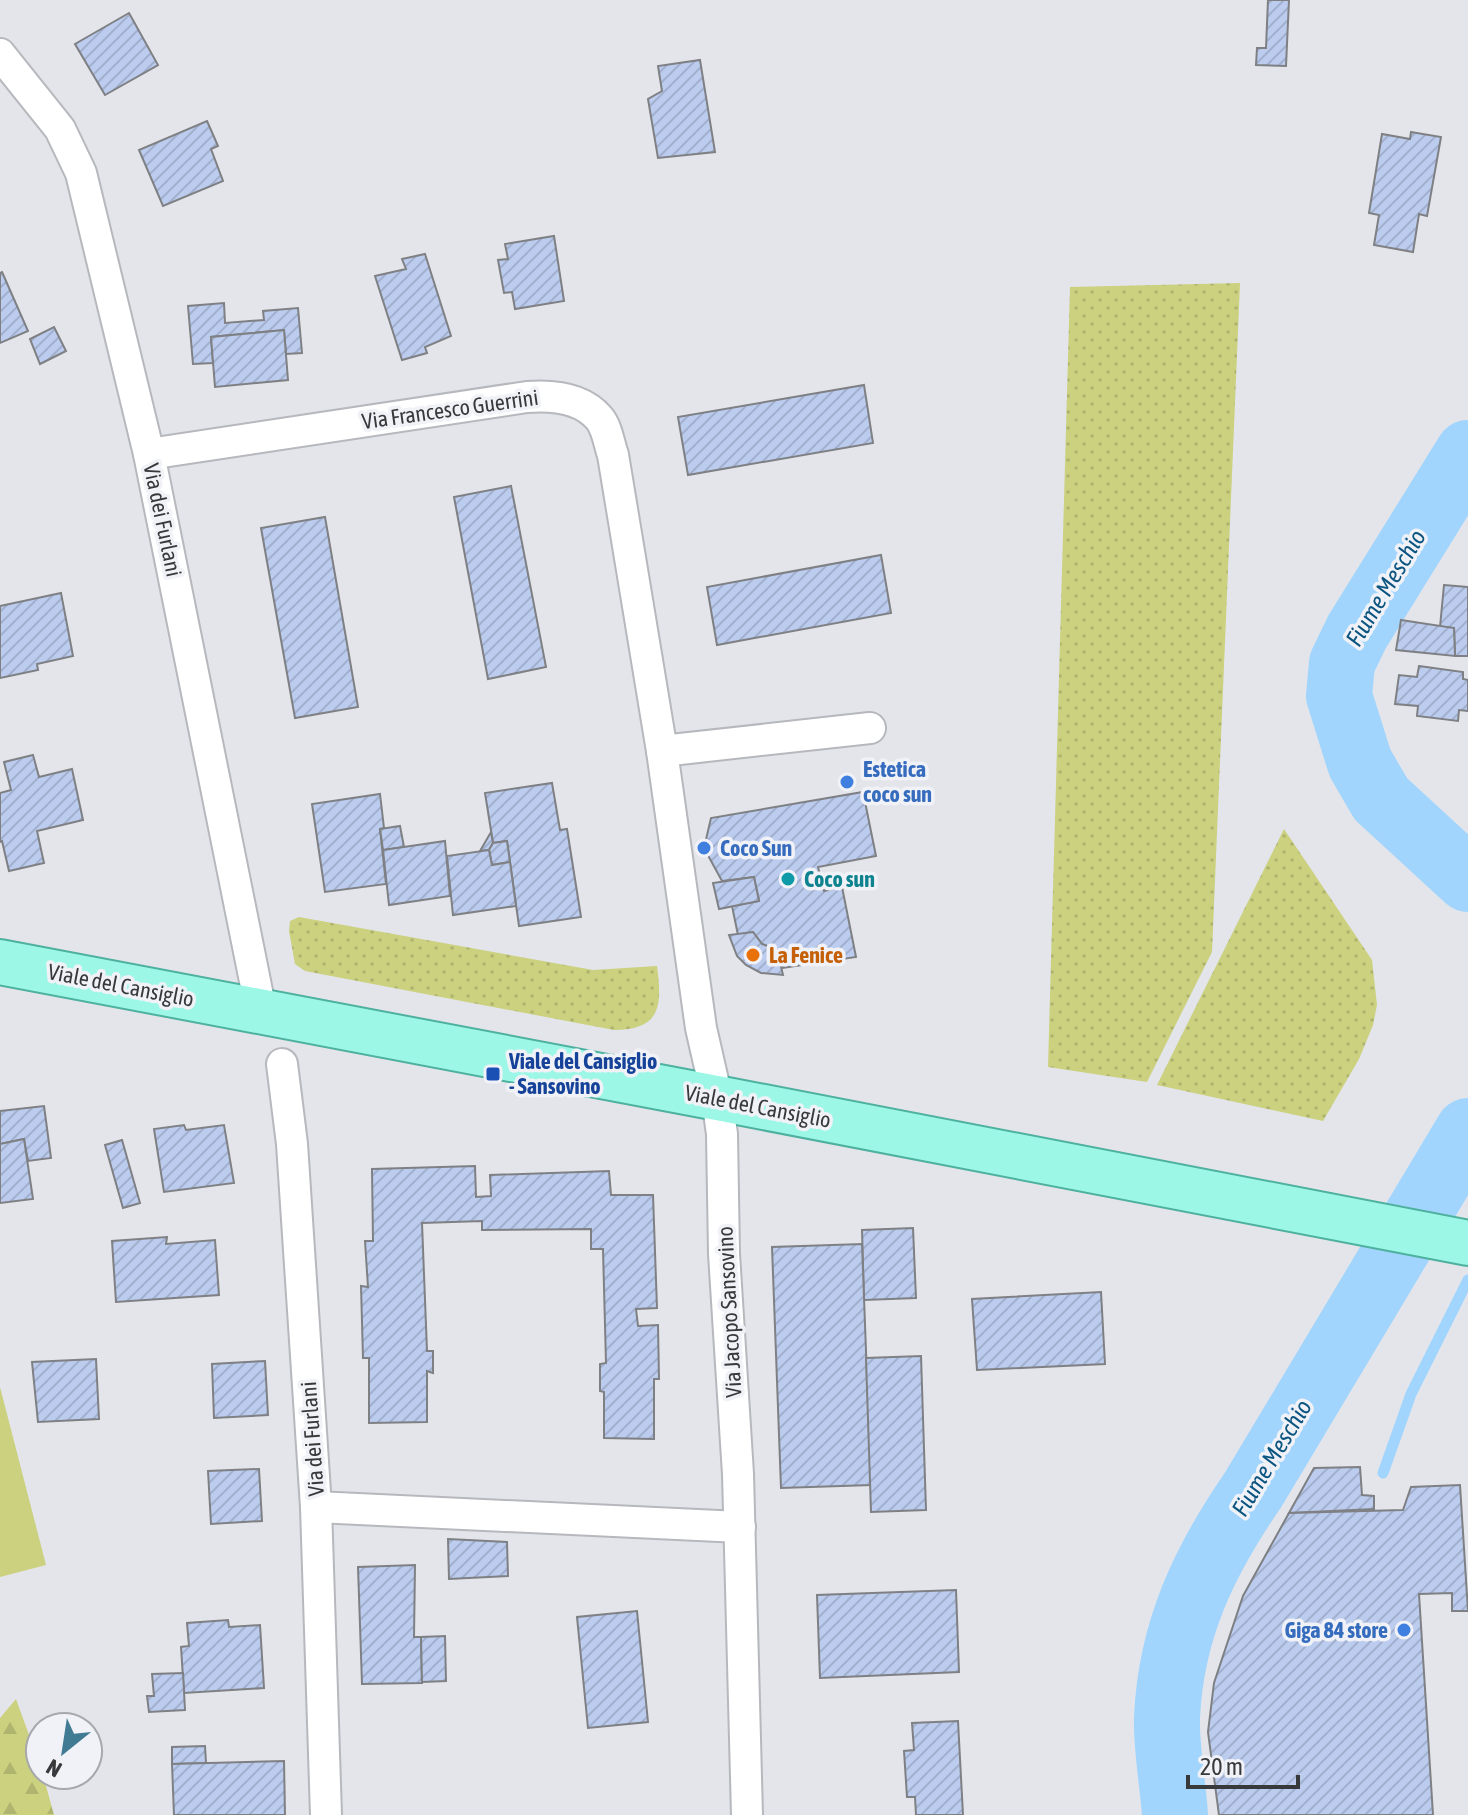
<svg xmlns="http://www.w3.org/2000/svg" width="1468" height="1815" font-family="'Asap Condensed',sans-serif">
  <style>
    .grass { fill: url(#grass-dots) }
    .forest { fill: url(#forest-firs) }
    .pitch { fill: #cbd17e }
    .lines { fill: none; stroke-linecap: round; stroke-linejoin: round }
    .stream { stroke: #a1d5fd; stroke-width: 11 }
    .river { stroke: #a1d5fd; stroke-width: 66 }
    .building { fill: url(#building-hatch); stroke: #7e8084; stroke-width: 2 }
    .minor-casing { stroke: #b6b8bd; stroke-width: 34 }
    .primary-casing { stroke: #4eb19f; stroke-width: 48 }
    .minor { stroke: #fff; stroke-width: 30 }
    .primary { stroke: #9cf7e6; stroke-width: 44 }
    .shop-dot { fill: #3f7fe0; stroke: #f0f2f7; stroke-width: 3 }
    .culture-dot { fill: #0f9aa8; stroke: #f0f2f7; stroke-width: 3 }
    .food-dot { fill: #e8710a; stroke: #f0f2f7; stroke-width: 3 }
    .transit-dot { fill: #1a4fb4; stroke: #f0f2f7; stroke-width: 3 }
    .labels { text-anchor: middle; stroke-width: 7; stroke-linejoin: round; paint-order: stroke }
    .street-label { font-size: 22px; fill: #38393b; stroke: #f0f2f7 }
    .shop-label { font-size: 22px; font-weight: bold; fill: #366cbe; stroke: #f0f2f7; text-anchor: start }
    .culture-label { font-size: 22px; font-weight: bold; fill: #0d838f; stroke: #f0f2f7; text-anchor: start }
    .food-label { font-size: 22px; font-weight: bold; fill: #c56008; stroke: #f0f2f7; text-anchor: start }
    .transit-label { font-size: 22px; font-weight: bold; fill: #164399; stroke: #f0f2f7; text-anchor: start }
    .water-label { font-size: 24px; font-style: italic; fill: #0c5580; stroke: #f0f2f7 }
  </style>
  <defs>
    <pattern id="grass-dots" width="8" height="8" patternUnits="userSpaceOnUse" patternTransform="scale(2)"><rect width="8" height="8" fill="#cbd17e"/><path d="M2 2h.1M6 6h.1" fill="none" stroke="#afb46e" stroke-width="1.8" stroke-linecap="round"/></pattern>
    <pattern id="forest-firs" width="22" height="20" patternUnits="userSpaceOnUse" patternTransform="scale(2)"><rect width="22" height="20" fill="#cbd17e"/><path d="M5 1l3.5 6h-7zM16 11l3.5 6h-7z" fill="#afb46e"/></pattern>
    <pattern id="building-hatch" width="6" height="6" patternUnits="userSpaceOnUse" patternTransform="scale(2)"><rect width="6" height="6" fill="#bcccef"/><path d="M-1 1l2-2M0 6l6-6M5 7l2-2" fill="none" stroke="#a2b0ce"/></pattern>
  </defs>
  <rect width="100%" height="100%" fill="#e3e5ea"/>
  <g class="grass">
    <path d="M1240 283 1212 952 1147 1082 1048 1067 1070 287Z"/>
    <path d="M1284 829 1372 960 1377 1005 1373 1025 1359 1059 1323 1121 1157 1085Z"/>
    <path d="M299 917 593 970 657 966C662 1004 662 1030 614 1030L305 971 295 964 289 931 290 921Z"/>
  </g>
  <path class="forest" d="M16 1699 37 1757 40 1775H43L54 1815H0V1718Z"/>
  <path class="pitch" d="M0 1387 46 1565 0 1577Z"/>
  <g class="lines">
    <path class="stream" d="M1383 1473 1411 1394 1468 1280"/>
    <g class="river">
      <path d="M1468 453 1357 632 1342 663 1339 696 1360 763 1381 799 1468 879"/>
      <path d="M1175 1815C1173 1783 1166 1749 1167 1717 1171 1630 1204 1561 1253 1490L1468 1131"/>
    </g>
  </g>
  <g class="building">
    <path d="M1268 0H1289L1286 66 1256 65 1257 48H1266Z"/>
    <path d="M129 13 158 65 105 95 75 44Z"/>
    <path d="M700 60 715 152 658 158 648 99 662 91 658 66Z"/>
    <path d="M207 121 218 146 211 149 223 181 163 206 139 150Z"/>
    <path d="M1411 132 1441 137 1427 216 1419 214 1413 252 1374 245 1379 215 1369 213 1382 134 1410 139Z"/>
    <path d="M554 236 564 301 515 309 512 292 504 293 498 260 508 259 505 244Z"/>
    <path d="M425 254 451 336 425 347 427 353 402 360 375 276 406 269 402 259Z"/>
    <path d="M2 272 28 331 0 343V273Z"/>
    <path d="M224 303 225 323 264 320 263 311 298 308 302 353 286 354 284 330 211 337 213 363 193 364 188 306Z"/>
    <path d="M54 327 66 351 40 364 30 339Z"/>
    <path d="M284 330 288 380 215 387 211 337Z"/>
    <path d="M864 385 873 443 688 475 678 417Z"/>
    <path d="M511 486 546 667 488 679 454 497Z"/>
    <path d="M325 517 358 707 295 718 261 528Z"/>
    <path d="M881 555 891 613 717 645 707 587Z"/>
    <path d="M1444 585 1468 587V656H1455L1454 628 1440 627Z"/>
    <path d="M61 593 73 656 37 664 38 670 0 678V606Z"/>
    <path d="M1401 620 1454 628 1455 656 1396 650Z"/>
    <path d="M1419 666 1463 672V679L1468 680V711L1459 710 1458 721 1417 716 1418 706 1395 704 1399 675 1417 677Z"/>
    <path d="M33 755 39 777 72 769 83 820 37 831 44 863 9 871 2 841 0 842V793L11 790 4 762Z"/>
    <path d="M552 783 560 830 567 829 581 917 519 926 507 841 493 843 485 793Z"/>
    <path d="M863 792 876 856 818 867 824 891 842 887 856 957 783 968 777 950 762 944 753 932 738 935 732 906 759 901 754 877 722 881 704 848 711 818Z"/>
    <path d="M380 794 384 828 380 829 386 884 325 892 312 804Z"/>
    <path d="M400 826 404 847 383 850 380 829Z"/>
    <path d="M491 832 493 843 489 850 480 851Z"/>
    <path d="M445 841 450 896 389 905 383 850Z"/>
    <path d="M507 841 510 862 492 865 489 850 493 843Z"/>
    <path d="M489 850 492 865 510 862 516 906 453 915 447 856Z"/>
    <path d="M754 877 759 901 719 909 713 883Z"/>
    <path d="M753 932 762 944 777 950 783 975 761 973 746 965 737 956 729 935Z"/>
    <path d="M44 1106 51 1158 28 1161 24 1139 0 1144V1111Z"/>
    <path d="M184 1125 186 1130 224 1125 234 1183 164 1192 154 1129Z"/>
    <path d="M24 1139 33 1199 0 1203V1144Z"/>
    <path d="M122 1140 140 1203 123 1208 105 1145Z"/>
    <path d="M475 1166 476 1197 491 1196 490 1175 609 1171 611 1195H653L657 1308 636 1309 638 1326 658 1325 659 1379H654V1439L604 1438V1392L600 1391V1364L606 1363 603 1249H591V1229L482 1230V1221L422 1223 427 1351H433V1373L427 1371V1422L369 1423V1358H363L361 1286 368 1287 365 1241H373L372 1169Z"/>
    <path d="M913 1228 916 1298 864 1300 862 1230Z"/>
    <path d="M167 1237 166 1244 215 1240 219 1295 116 1302 112 1241Z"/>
    <path d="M862 1244 871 1485 781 1488 772 1247Z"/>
    <path d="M1101 1292 1105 1364 977 1370 972 1299Z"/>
    <path d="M921 1356 926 1510 871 1512 866 1358Z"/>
    <path d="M96 1359 99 1419 38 1422 32 1362Z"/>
    <path d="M265 1361 268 1415 214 1418 212 1364Z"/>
    <path d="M1360 1467 1362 1495 1374 1496V1509L1289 1513 1314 1468Z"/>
    <path d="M259 1469 262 1521 211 1524 208 1471Z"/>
    <path d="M1460 1485 1468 1611H1452V1593L1419 1594 1433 1815H1219L1208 1732 1214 1683 1243 1596 1289 1513 1403 1510 1411 1487Z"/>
    <path d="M448 1539 507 1542 508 1576 449 1579Z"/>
    <path d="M415 1565 414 1637H421L422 1683 362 1684 358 1567Z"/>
    <path d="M956 1590 959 1672 820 1678 817 1595Z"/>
    <path d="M637 1611 648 1722 588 1728 577 1617Z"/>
    <path d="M228 1620 229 1627 260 1625 264 1688 184 1693 181 1647 189 1646 187 1623Z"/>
    <path d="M445 1636 446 1681 422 1682 421 1637Z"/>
    <path d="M183 1673 185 1710 149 1712 147 1696H154L152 1674Z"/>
    <path d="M958 1721 963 1815H916L915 1797H907L904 1751 914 1750 912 1723Z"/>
    <path d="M205 1746 206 1763 172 1764V1747Z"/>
    <path d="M284 1761 285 1815H174L172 1764Z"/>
  </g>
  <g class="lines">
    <g class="minor-casing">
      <g id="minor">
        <path d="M0 54 60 129 81 173 149 454 261 1011"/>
        <path d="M149 454 527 397C552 395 581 397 599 418 607 427 609 444 613 455L662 751 701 1028 717 1098 722 1134 724 1254 738 1474 747 1815"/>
        <path d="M662 751 870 728"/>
        <path d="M282 1064 292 1144 316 1507 326 1815"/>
        <path d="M316 1507 740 1527"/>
      </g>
    </g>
    <g class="primary-casing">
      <path id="primary" d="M0 962 717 1098 1468 1243"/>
    </g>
    <use href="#minor" class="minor"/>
    <use href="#primary" class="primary"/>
  </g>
  <g class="shop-dot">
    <circle cx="847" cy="782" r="8"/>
    <circle cx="704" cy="848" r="8"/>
    <circle cx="1404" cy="1630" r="8"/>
  </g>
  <circle class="culture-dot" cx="788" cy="879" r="8"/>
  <circle class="food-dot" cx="753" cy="955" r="8"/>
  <rect class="transit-dot" x="485" y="1066" width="16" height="16" rx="4"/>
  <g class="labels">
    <g class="street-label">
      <text transform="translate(450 409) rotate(-8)" y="8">Via Francesco Guerrini</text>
      <text transform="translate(163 520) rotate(78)" y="8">Via dei Furlani</text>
      <text transform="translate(121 985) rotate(11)" y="8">Viale del Cansiglio</text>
      <text transform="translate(758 1106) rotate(11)" y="8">Viale del Cansiglio</text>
      <text transform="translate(729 1312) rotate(-93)" y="8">Via Jacopo Sansovino</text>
      <text transform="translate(312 1439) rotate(-94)" y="8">Via dei Furlani</text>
    </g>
    <g class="shop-label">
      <text x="863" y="777">Estetica<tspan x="863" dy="25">coco sun</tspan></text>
      <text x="720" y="856">Coco Sun</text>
      <text x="1388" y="1638" text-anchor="end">Giga 84 store</text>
    </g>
    <g class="culture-label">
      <text x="804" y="887">Coco sun</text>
    </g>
    <g class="food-label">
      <text x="769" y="963">La Fenice</text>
    </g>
    <g class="transit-label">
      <text x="509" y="1069">Viale del Cansiglio<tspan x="509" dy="25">- Sansovino</tspan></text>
    </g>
    <g class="water-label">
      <text transform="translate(1386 588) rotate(-59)" y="8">Fiume Meschio</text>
      <text transform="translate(1272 1458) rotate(-59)" y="8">Fiume Meschio</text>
    </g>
  </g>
  <g transform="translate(64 1751) rotate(210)"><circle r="38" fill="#f0f2f7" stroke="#a6a8ac" stroke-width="2"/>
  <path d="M0-6L14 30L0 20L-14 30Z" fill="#407a93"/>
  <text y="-12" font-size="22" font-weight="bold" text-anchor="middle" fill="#38393b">N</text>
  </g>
  <path d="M1188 1775v12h110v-12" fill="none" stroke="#38393b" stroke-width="4"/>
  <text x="1200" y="1775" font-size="24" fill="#38393b" stroke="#f0f2f7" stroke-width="6" paint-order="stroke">20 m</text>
</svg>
